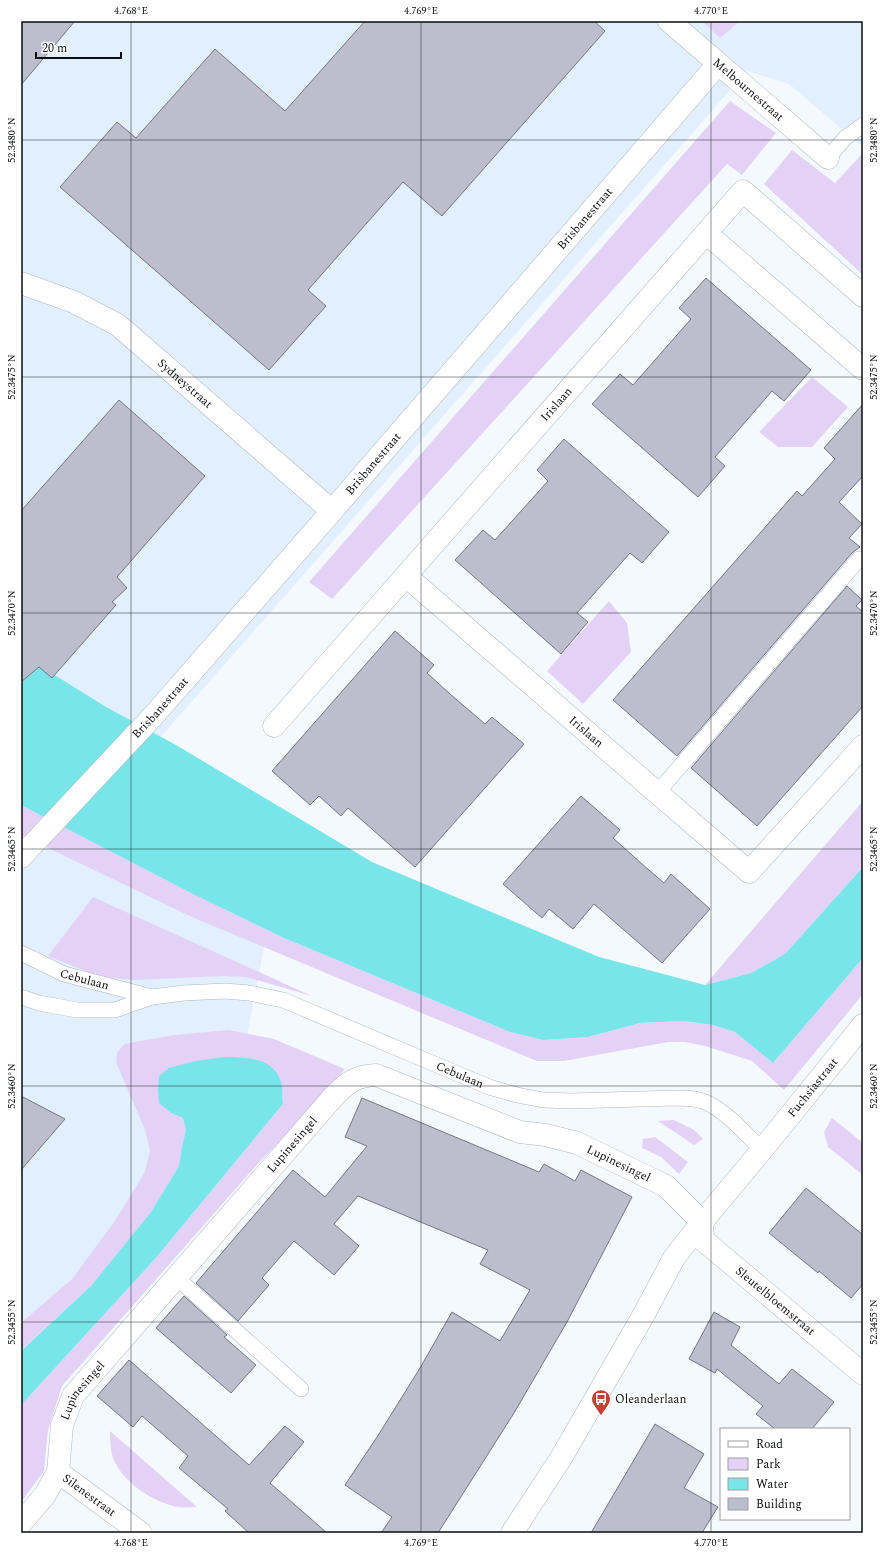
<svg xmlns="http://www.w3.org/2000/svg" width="884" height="1554" font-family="Spectral,serif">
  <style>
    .built { fill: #e2effe }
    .green { fill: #e3d2f6 }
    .water { fill: #78e6e8 }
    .building { fill: #bcbecd; stroke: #747683 }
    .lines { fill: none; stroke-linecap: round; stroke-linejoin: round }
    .lane-casing { stroke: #adb7c3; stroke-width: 16 }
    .street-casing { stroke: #adb7c3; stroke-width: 23 }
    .lane { stroke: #fff; stroke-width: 15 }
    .street { stroke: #fff; stroke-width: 22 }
    .ticks { fill: none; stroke: #0a0d11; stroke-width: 1; stroke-opacity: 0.45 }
    .labels { text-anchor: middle; stroke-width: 3.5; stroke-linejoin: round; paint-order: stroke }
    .street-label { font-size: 12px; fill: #0a0d11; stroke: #fff }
    .poi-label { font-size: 12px; fill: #0a0d11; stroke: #fff; text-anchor: start }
    .neatline { fill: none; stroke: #0a0d11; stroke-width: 1.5 }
    .ticks-label { font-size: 10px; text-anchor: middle; fill: #0a0d11 }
  </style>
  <rect width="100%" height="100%" fill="#f4f9fe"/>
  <path class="built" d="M21 21H863V147L789 84 747 71 129 773 277 880 234 1102 21 1426Z"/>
  <g class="green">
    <path d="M702 21H740L720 38Z"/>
    <path d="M730 101 776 133 742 175 727 164 332 599 309 582Z"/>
    <path d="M792 150 835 183 863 153V275L764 184Z"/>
    <path d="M812 377 848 407 812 447H778L759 432Z"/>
    <path d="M609 601 627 623 631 652 583 704 547 671Z"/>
    <path d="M863 801V867L785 954 751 973 705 985Z"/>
    <path d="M21 805 193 894 284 938 510 1032 543 1040 588 1037 640 1023 682 1021 713 1025 735 1032 773 1063 863 958V994L784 1090 752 1061 705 1046 685 1042H668L564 1061H537L194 918 21 835Z"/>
    <path d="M93 897 312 996 246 977 222 976 136 980 100 977 48 956Z"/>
    <path d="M228 1030 274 1039 345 1069 293 1129 262 1159 62 1386 48 1430 44 1471 21 1502V1405L155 1259 283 1104 281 1082 171 1113 183 1118 186 1130 182 1147 179 1166 151 1212 91 1286 21 1350V1323L72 1279 115 1221 145 1172 150 1150 145 1130 116 1062 117 1053 124 1044 175 1035Z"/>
    <path d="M832 1118 863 1143V1175L828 1147 824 1132Z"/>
    <path d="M674 1120 694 1130 703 1139 694 1145 658 1121Z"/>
    <path d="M655 1137 688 1162 679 1174 661 1157 642 1148 643 1139Z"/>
    <path d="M110 1431 197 1507C191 1507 184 1508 178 1507 153 1502 123 1483 113 1458 110 1449 110 1440 110 1431Z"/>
  </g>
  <g class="water">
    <path d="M21 654 106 707 176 745 372 862 599 957 705 985 751 973 785 954 863 867V958L773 1063 735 1032 713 1025 683 1021 640 1023 588 1037 543 1040 510 1032 284 938 193 894 21 805Z"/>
    <path d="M225 1057C246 1057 274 1058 281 1082 283 1088 282 1097 283 1104L155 1259 21 1405V1351L91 1286 151 1212 179 1166 182 1147 186 1130 183 1118 171 1113 159 1103 158 1089 159 1076 169 1068 195 1061Z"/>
  </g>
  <g class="building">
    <path d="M21 21H75L21 85Z"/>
    <path d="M365 21H594L605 31 442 216 403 182 308 290 326 306 269 370 60 187 117 122 136 138 215 49 285 111Z"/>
    <path d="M706 278 811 370 784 401 772 391 715 457 725 466 698 497 592 404 620 374 633 385 691 319 679 308Z"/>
    <path d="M119 400 205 476 117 577 127 588 112 602 116 605 52 678 39 667 21 682V511Z"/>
    <path d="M863 404V476L839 502 862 524 849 538 860 547 852 553 677 756 613 700 797 491 802 496 835 459 824 448Z"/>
    <path d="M564 439 669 532 642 563 630 553 577 613 588 622 561 654 455 560 483 530 495 540 531 500 548 481 537 470Z"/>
    <path d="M847 586 862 600 856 606 863 612V706L757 826 691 768Z"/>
    <path d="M395 631 434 665 427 673 450 694 485 724 492 717 524 744 415 867 348 808 341 816 319 796 310 805 272 771Z"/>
    <path d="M581 796 620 830 613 838 642 864 664 883 671 874 710 909 662 963 594 904 573 929 549 909 542 918 503 884Z"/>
    <path d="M21 1096 65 1119 21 1170Z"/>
    <path d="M362 1098 539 1172 544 1164 575 1181 581 1170 632 1197 567 1322 514 1413 438 1533H381L392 1517 345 1485 379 1434 420 1368 452 1312 500 1341 530 1290 480 1264 488 1250 358 1196 334 1224 359 1246 334 1275 294 1241 262 1278 269 1285 238 1321 196 1283 293 1170 325 1197 367 1146 345 1137Z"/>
    <path d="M806 1188 863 1235V1284L851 1298 819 1271 818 1273 769 1233Z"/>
    <path d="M184 1296 227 1335 224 1337 256 1365 231 1393 156 1328Z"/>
    <path d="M714 1312 740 1327 731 1345 779 1384 792 1369 834 1402 812 1429H775L756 1414 763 1406 717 1369 715 1373 689 1359Z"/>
    <path d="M129 1360 249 1465 285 1426 304 1442 270 1483 327 1533H249L225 1511 228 1509 179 1468 188 1456 142 1416 133 1427 97 1396Z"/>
    <path d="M655 1424 704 1454 684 1488 718 1507 711 1518 702 1533H591Z"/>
  </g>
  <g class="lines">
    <g class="lane-casing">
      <g id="lane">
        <path d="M828 158 845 138 863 125"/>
        <path d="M657 793 859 559"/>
        <path id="s1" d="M21 953 64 974 152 997"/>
        <path id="s2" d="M21 997 39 1003 77 1010H115L152 997 184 993 225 991 249 993 283 1000 489 1087 517 1095 543 1100 572 1101 675 1098C685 1098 696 1098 705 1102 725 1110 747 1135 762 1150"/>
        <path d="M177 1278 301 1389"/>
      </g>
    </g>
    <g class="street-casing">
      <g id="street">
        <path id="s3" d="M669 21 828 158"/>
        <path d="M706 233 863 369"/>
        <path id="s4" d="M21 283 74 302 118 325 332 511"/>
        <path id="s5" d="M406 576 749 872 863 746"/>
        <path id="s6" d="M274 726 743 191 863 296"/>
        <path id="s7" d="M21 857 155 714 332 511 718 64"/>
        <path id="s8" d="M58 1472 141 1533"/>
        <path id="s9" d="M21 1523 45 1495 58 1472 62 1425 73 1396 335 1095C348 1082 356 1076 376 1075L520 1132 546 1135 577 1143 666 1186 702 1222 703 1240 863 1374"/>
        <path id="s10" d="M512 1533 561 1458 643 1316 674 1258 702 1222 762 1150 863 1025"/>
      </g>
    </g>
    <use href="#lane" class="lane"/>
    <use href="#street" class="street"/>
  </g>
  <path class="ticks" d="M131 21V1533M421 21V1533M711 21V1533M21 140H863M21 377H863M21 613H863M21 849H863M21 1086H863M21 1322H863"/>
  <defs>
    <g id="bus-pin" transform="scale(1)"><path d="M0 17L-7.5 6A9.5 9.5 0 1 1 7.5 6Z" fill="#cb3e32" stroke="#fff"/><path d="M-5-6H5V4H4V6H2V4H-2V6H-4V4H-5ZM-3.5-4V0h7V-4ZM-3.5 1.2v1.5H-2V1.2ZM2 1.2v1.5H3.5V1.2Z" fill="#fff"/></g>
  </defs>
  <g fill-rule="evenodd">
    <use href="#bus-pin" x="601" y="1399"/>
  </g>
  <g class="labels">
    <g class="street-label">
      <text dy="4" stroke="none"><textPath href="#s3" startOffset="105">Melbournestraat</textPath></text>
      <text dy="4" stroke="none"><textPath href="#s7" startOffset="852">Brisbanestraat</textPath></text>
      <text dy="4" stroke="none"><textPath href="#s4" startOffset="195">Sydneystraat</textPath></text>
      <text dy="4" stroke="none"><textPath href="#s6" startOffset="428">Irislaan</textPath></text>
      <text dy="4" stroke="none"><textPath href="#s7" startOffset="528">Brisbanestraat</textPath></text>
      <text dy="4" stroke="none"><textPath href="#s7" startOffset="204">Brisbanestraat</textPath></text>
      <text dy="4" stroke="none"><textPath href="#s5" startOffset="238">Irislaan</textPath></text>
      <text dy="4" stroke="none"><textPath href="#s1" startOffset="69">Cebulaan</textPath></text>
      <text dy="4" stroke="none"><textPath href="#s2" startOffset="459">Cebulaan</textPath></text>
      <text dy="4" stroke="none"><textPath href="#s10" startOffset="539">Fuchsiastraat</textPath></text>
      <text dy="4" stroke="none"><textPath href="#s9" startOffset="475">Lupinesingel</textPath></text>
      <text dy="4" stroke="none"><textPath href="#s9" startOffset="847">Lupinesingel</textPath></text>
      <text dy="4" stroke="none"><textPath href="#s9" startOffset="1063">Sleutelbloemstraat</textPath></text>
      <text dy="4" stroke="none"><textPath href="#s9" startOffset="151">Lupinesingel</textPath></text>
      <text dy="4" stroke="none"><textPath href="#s8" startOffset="39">Silenestraat</textPath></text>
    </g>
    <g class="poi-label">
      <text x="615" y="1403">Oleanderlaan</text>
    </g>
  </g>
  <rect width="884" height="1554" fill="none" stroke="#ffffff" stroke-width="44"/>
  <rect x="720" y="1428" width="130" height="92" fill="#ffffff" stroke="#9d9ea0"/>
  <rect x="728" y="1441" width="20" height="6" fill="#ffffff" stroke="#9d9ea0"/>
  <text x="756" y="1448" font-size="12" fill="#0a0d11">Road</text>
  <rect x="728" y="1458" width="20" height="12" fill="#e3d2f6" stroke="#9d9ea0"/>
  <text x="756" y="1468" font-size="12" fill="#0a0d11">Park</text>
  <rect x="728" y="1478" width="20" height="12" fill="#78e6e8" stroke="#9d9ea0"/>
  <text x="756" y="1488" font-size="12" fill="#0a0d11">Water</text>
  <rect x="728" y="1498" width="20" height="12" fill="#bcbecd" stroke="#9d9ea0"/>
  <text x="756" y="1508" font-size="12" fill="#0a0d11">Building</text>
  <path d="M36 52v6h85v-6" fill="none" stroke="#0a0d11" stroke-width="2"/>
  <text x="42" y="52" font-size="12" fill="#0a0d11" stroke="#ffffff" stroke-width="3" paint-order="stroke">20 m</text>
  <rect x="22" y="22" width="840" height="1510" class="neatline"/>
  <g class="ticks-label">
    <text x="131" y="14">4.768°E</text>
    <text x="421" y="14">4.769°E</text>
    <text x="711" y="14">4.770°E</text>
    <text transform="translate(11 140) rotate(-90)" y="4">52.3480°N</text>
    <text transform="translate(873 140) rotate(-90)" y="4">52.3480°N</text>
    <text transform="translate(11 377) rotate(-90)" y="4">52.3475°N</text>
    <text transform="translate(873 377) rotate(-90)" y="4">52.3475°N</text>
    <text transform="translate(11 613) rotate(-90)" y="4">52.3470°N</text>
    <text transform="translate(873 613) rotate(-90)" y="4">52.3470°N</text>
    <text transform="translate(11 849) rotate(-90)" y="4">52.3465°N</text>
    <text transform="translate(873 849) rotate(-90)" y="4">52.3465°N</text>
    <text transform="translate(11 1086) rotate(-90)" y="4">52.3460°N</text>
    <text transform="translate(873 1086) rotate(-90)" y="4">52.3460°N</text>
    <text transform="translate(11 1322) rotate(-90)" y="4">52.3455°N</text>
    <text transform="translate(873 1322) rotate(-90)" y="4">52.3455°N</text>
    <text x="131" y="1546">4.768°E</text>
    <text x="421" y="1546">4.769°E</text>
    <text x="711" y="1546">4.770°E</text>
  </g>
</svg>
